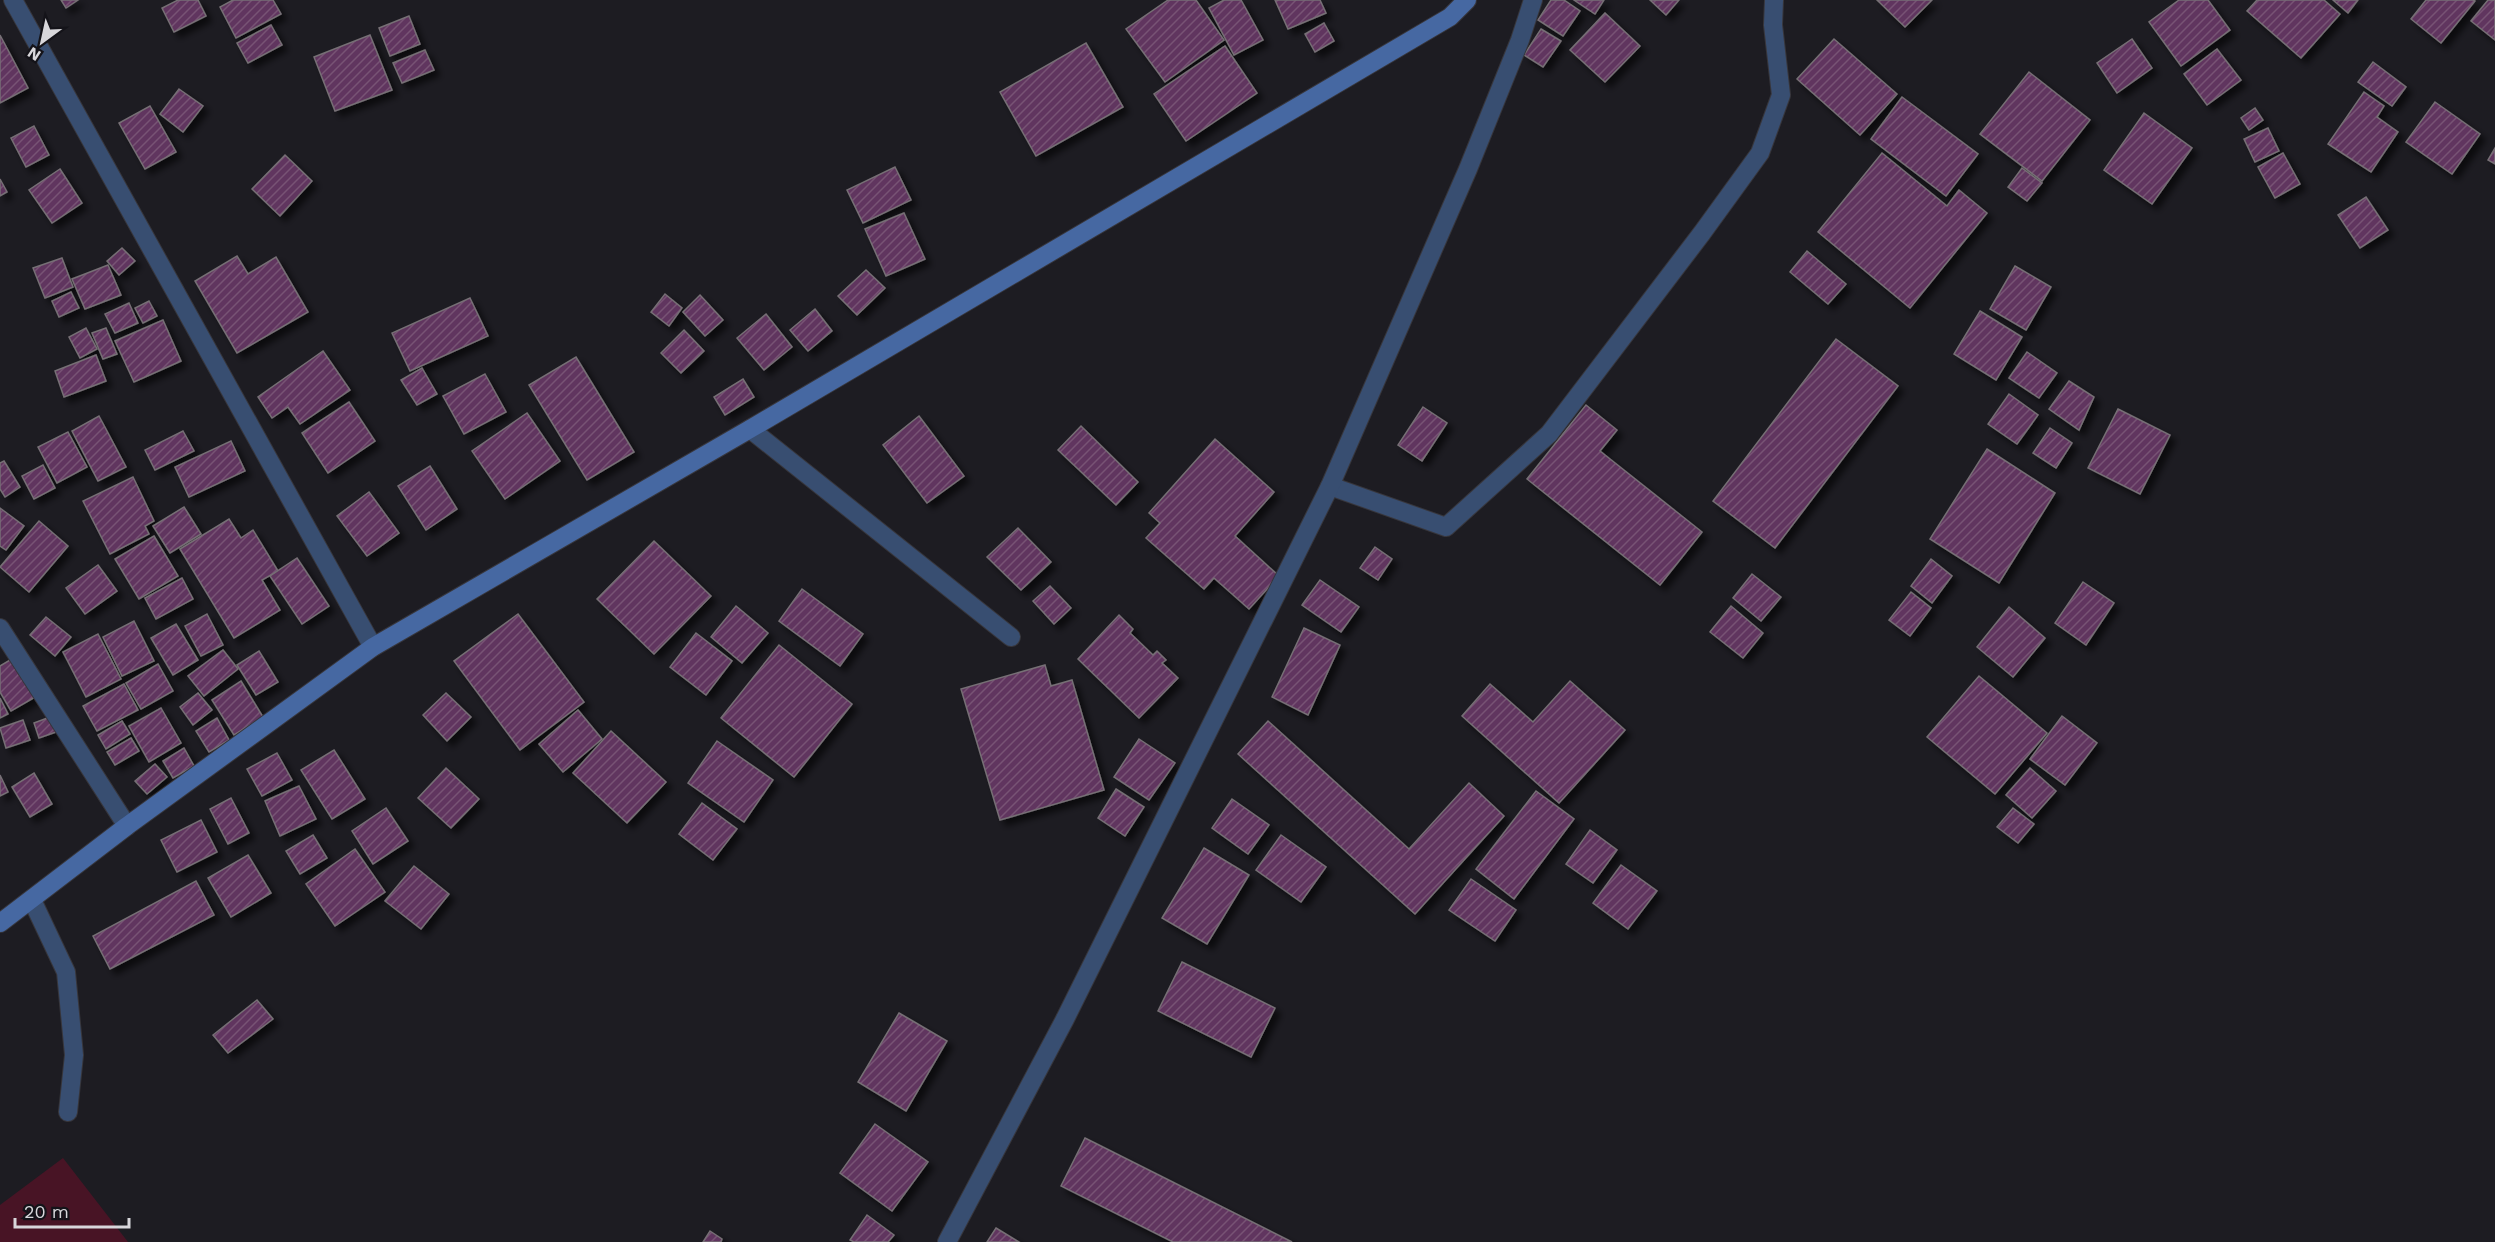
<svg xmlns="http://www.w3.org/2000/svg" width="2495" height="1242" font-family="'Work Sans',sans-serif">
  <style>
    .pitch { fill: #481425 }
    .building { fill: url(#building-hatch); stroke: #766f75; stroke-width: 1.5; filter: url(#shadow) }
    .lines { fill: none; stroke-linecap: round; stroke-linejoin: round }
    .lane-casing { stroke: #37363c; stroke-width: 20 }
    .street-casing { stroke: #37363c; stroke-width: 20 }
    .secondary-casing { stroke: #37363c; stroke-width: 20 }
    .lane { stroke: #384e71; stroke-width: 18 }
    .street { stroke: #384e71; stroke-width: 18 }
    .secondary { stroke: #4668a2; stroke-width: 18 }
  </style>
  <defs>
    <pattern id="building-hatch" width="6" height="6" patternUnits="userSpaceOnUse" patternTransform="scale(1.5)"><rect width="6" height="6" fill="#61355e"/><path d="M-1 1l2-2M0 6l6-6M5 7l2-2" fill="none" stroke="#775274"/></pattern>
    <filter id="shadow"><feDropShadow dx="5.5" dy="5.5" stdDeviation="3" flood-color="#0009"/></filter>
  </defs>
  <rect width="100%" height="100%" fill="#1d1c22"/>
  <path class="pitch" d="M63 1158 128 1242H0V1205Z"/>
  <g class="building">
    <path d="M61 0H78L66 8Z"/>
    <path d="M178 0H198L206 16 174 32 162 8Z"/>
    <path d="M233 0H273L281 14 236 38 220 7Z"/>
    <path d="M1168 0H1196L1224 40 1165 82 1126 29Z"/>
    <path d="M1224 0H1241L1263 40 1234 55 1209 8Z"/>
    <path d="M1275 0H1320L1326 13 1288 29Z"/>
    <path d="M1551 0H1564L1580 11 1563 36 1538 20Z"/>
    <path d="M1574 0H1604L1595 14Z"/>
    <path d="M1650 0H1679L1666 15Z"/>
    <path d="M1877 0H1932L1905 27Z"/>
    <path d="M2179 0H2208L2230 30 2181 66 2149 22Z"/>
    <path d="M2257 0H2324L2340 14 2301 58 2247 11Z"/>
    <path d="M2333 0H2358L2348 13Z"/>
    <path d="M2426 0H2473L2475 1 2441 43 2411 19Z"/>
    <path d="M2488 0H2495V40L2471 21Z"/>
    <path d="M1605 13 1640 46 1605 82 1570 50Z"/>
    <path d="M409 16 420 44 390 56 379 28Z"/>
    <path d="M1324 23 1334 41 1315 52 1305 34Z"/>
    <path d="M271 25 282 45 248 63 237 43Z"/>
    <path d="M1541 29 1561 41 1543 67 1524 55Z"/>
    <path d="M0 35 28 88 0 103Z"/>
    <path d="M370 35 392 90 335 111 314 57Z"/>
    <path d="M1834 39 1897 94 1860 135 1797 79Z"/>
    <path d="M2132 39 2152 68 2117 93 2097 63Z"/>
    <path d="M1086 43 1123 107 1036 156 1000 92Z"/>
    <path d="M1225 46 1257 93 1186 141 1154 94Z"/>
    <path d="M2217 49 2241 80 2207 105 2184 74Z"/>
    <path d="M425 50 434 70 402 83 393 63Z"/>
    <path d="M2373 62 2406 87 2392 106 2358 82Z"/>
    <path d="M2029 72 2090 120 2042 181 1980 134Z"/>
    <path d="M179 89 203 106 183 132 160 114Z"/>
    <path d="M2364 92 2384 106 2377 117 2398 132 2371 172 2328 144Z"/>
    <path d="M1902 97 1978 154 1946 196 1871 139Z"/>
    <path d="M2435 102 2480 134 2452 174 2406 142Z"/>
    <path d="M150 106 176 152 145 169 119 123Z"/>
    <path d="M2255 108 2263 120 2249 130 2241 118Z"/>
    <path d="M2144 113 2192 148 2152 204 2104 170Z"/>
    <path d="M34 126 49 155 26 167 11 138Z"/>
    <path d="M2268 128 2279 151 2255 162 2244 139Z"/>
    <path d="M2495 148V164L2488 160Z"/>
    <path d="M1882 153 1947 206 1959 190 1987 213 1910 308 1818 232Z"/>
    <path d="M2283 153 2300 184 2275 198 2258 167Z"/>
    <path d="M285 155 312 181 280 216 252 189Z"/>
    <path d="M895 167 911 200 863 223 847 190Z"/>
    <path d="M2022 168 2042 183 2027 201 2008 187Z"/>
    <path d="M60 169 82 203 52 223 29 190Z"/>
    <path d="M0 179 7 192 0 196Z"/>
    <path d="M2366 197 2388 230 2360 248 2338 215Z"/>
    <path d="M904 213 925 259 886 276 865 229Z"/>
    <path d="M122 248 135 261 119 275 107 261Z"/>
    <path d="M1807 251 1846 284 1828 304 1790 272Z"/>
    <path d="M237 256 248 274 276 257 308 312 237 353 195 281Z"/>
    <path d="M62 258 73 287 45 298 33 268Z"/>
    <path d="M108 265 121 295 85 309 72 279Z"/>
    <path d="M2015 266 2051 287 2026 330 1990 309Z"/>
    <path d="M866 270 885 288 857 315 838 296Z"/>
    <path d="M71 292 79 308 59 317 52 301Z"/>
    <path d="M665 294 682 308 669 326 651 312Z"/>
    <path d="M700 295 723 320 705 336 683 312Z"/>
    <path d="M470 298 488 336 410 371 392 333Z"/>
    <path d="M149 301 157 316 143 323 135 308Z"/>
    <path d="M129 303 138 323 115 333 105 314Z"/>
    <path d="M815 309 832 331 808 351 790 330Z"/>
    <path d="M1980 311 2022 337 1996 380 1954 354Z"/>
    <path d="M766 314 792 347 764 370 737 338Z"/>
    <path d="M163 320 181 361 134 382 115 341Z"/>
    <path d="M86 328 97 349 80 358 69 337Z"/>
    <path d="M106 328 117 354 103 359 92 333Z"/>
    <path d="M684 330 704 351 681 373 661 353Z"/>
    <path d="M1836 339 1898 386 1775 548 1713 501Z"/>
    <path d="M323 351 350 390 300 424 288 407 272 418 258 397Z"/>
    <path d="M2027 352 2057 373 2039 398 2009 378Z"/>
    <path d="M96 355 106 381 64 397 55 371Z"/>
    <path d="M576 357 634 452 587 480 529 385Z"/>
    <path d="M422 368 437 394 417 405 401 380Z"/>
    <path d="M485 374 506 412 464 434 443 396Z"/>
    <path d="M743 379 754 397 725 415 714 397Z"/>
    <path d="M2069 381 2094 397 2079 430 2049 409Z"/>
    <path d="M2009 394 2038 415 2017 444 1988 424Z"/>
    <path d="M349 402 375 441 328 473 302 433Z"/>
    <path d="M1586 405 1617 430 1600 451 1702 532 1660 585 1527 479Z"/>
    <path d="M1423 407 1447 423 1422 461 1398 445Z"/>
    <path d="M2118 409 2170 435 2140 494 2088 468Z"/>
    <path d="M527 413 560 461 505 499 472 451Z"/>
    <path d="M99 416 126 467 98 481 72 431Z"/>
    <path d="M919 416 964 476 927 503 883 445Z"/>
    <path d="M1081 426 1138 482 1116 505 1058 450Z"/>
    <path d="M2050 428 2072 443 2056 468 2033 453Z"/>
    <path d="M183 431 194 451 155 470 145 450Z"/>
    <path d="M68 432 87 467 57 483 38 447Z"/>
    <path d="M1215 439 1274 492 1235 536 1279 576 1249 609 1214 578 1204 589 1146 538 1160 523 1149 513Z"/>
    <path d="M231 441 245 471 189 497 175 467Z"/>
    <path d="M1987 449 2055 493 1999 583 1930 539Z"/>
    <path d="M4 461 20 487 5 497 0 489V463Z"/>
    <path d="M43 465 55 488 34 499 22 476Z"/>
    <path d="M430 466 457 509 426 530 398 486Z"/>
    <path d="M133 477 154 521 145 526 149 534 110 554 83 501Z"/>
    <path d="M369 492 399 533 367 556 337 516Z"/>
    <path d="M184 507 201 534 170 553 153 526Z"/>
    <path d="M0 508 24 526 6 550 0 546Z"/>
    <path d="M229 519 241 538 253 530 278 571 262 580 280 610 234 638 180 549Z"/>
    <path d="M39 521 68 546 29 592 0 567Z"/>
    <path d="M1018 528 1051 562 1021 590 987 557Z"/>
    <path d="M154 536 178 576 139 599 115 559Z"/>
    <path d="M654 541 711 596 654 654 597 599Z"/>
    <path d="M1375 547 1392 559 1378 580 1360 568Z"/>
    <path d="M297 558 329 606 302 624 270 576Z"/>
    <path d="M1931 559 1952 576 1932 603 1911 586Z"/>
    <path d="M98 565 117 591 85 614 66 588Z"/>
    <path d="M1752 574 1781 597 1761 621 1733 598Z"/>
    <path d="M182 578 193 599 156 619 145 598Z"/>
    <path d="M1320 580 1359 607 1341 632 1302 605Z"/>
    <path d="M2083 582 2114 603 2086 645 2055 623Z"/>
    <path d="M1050 586 1071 608 1054 624 1033 601Z"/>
    <path d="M802 589 863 634 840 666 779 621Z"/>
    <path d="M1911 592 1931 608 1910 636 1889 620Z"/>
    <path d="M736 606 768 633 742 663 711 637Z"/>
    <path d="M1731 606 1763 633 1743 658 1710 632Z"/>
    <path d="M2009 607 2045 638 2013 677 1977 647Z"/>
    <path d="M207 614 223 645 201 656 185 626Z"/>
    <path d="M518 614 584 702 520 750 454 661Z"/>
    <path d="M1119 615 1133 629 1130 633 1153 655 1157 651 1166 660 1162 663 1178 678 1139 718 1078 659Z"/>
    <path d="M46 617 71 637 55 656 30 635Z"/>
    <path d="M134 621 154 661 122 676 103 637Z"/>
    <path d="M176 624 198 660 173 675 151 638Z"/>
    <path d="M1304 628 1340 645 1308 715 1272 697Z"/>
    <path d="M696 633 732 661 706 695 670 667Z"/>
    <path d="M98 634 121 679 86 697 63 652Z"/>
    <path d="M779 645 852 704 794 777 721 718Z"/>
    <path d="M223 650 238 669 204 696 188 676Z"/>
    <path d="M259 651 278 682 256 695 237 665Z"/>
    <path d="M15 657 37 696 11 711 0 692V666Z"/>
    <path d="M158 664 173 691 141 709 126 683Z"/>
    <path d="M1045 665 1051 686 1072 680 1104 790 1000 820 961 689Z"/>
    <path d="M1979 676 2047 733 1995 794 1927 737Z"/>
    <path d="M241 681 263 717 234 735 212 700Z"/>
    <path d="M1570 681 1625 730 1559 803 1462 716 1490 684 1533 722Z"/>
    <path d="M124 684 138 710 97 731 83 706Z"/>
    <path d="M198 693 212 710 193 725 180 707Z"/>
    <path d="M446 693 471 717 447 741 423 715Z"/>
    <path d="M0 698 8 714 0 718Z"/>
    <path d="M161 708 181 743 149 762 129 726Z"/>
    <path d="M578 710 602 739 563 772 539 744Z"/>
    <path d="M2062 716 2097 743 2065 785 2030 759Z"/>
    <path d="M50 717 56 732 39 738 34 723Z"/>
    <path d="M217 718 229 740 209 752 196 731Z"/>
    <path d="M23 720 30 740 6 748 0 728Z"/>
    <path d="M122 721 130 734 106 749 98 735Z"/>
    <path d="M1268 721 1409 849 1469 783 1504 816 1415 914 1238 754Z"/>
    <path d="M611 731 666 782 627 823 573 773Z"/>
    <path d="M131 738 139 751 115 765 107 752Z"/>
    <path d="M1139 739 1175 763 1149 800 1114 777Z"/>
    <path d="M717 741 773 780 744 822 688 783Z"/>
    <path d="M184 748 194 766 173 778 163 761Z"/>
    <path d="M334 750 365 799 332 819 301 770Z"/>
    <path d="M277 753 292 780 262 796 247 769Z"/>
    <path d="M155 764 167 777 147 794 135 781Z"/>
    <path d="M446 768 479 799 451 828 418 798Z"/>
    <path d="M2030 768 2056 791 2032 818 2006 795Z"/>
    <path d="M34 773 52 804 30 817 12 787Z"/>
    <path d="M0 775 8 792 0 796Z"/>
    <path d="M299 786 316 819 280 836 265 801Z"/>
    <path d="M1116 789 1144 807 1125 836 1098 818Z"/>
    <path d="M1536 791 1574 819 1514 899 1476 869Z"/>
    <path d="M231 798 249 833 228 844 210 809Z"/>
    <path d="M1232 799 1269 825 1248 854 1212 828Z"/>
    <path d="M702 803 737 829 713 860 679 834Z"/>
    <path d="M386 808 408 841 373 864 352 831Z"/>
    <path d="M2013 808 2034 824 2018 843 1997 827Z"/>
    <path d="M201 820 217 852 177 872 161 840Z"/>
    <path d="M1590 830 1617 850 1593 883 1566 864Z"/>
    <path d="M313 835 327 858 300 874 286 851Z"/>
    <path d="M1281 835 1326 867 1301 902 1256 870Z"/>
    <path d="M1204 848 1249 875 1207 944 1162 918Z"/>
    <path d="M355 849 385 892 335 926 306 884Z"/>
    <path d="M248 855 271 893 231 917 208 878Z"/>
    <path d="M1621 865 1657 891 1628 929 1593 903Z"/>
    <path d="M414 866 449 894 421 929 385 901Z"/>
    <path d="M1471 879 1516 910 1495 941 1449 910Z"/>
    <path d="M196 881 214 915 110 969 93 936Z"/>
    <path d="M1182 962 1275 1008 1251 1057 1158 1011Z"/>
    <path d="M257 1000 273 1019 228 1053 213 1035Z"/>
    <path d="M899 1013 947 1041 906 1111 858 1082Z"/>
    <path d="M875 1124 928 1162 892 1211 840 1173Z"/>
    <path d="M1085 1138 1292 1242H1173L1061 1186Z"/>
    <path d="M867 1215 894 1235 888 1242H854L850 1240Z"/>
    <path d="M996 1228 1019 1242H987Z"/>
    <path d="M710 1231 722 1239 721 1242H703Z"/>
  </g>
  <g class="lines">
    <g class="lane-casing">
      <g id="lane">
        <path d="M750 429 1011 637"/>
        <path d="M1330 486 1446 527 1549 434 1702 233 1760 153 1781 95 1773 25 1774 0"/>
        <path d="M32 900 66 972 74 1055 68 1112"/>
      </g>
    </g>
    <g class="street-casing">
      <g id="street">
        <path d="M13 0 373 647"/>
        <path d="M0 628 127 826"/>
        <path d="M947 1242 1065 1019 1330 486 1468 169 1520 40 1533 0"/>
      </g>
    </g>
    <g class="secondary-casing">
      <path id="secondary" d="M0 923 127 826 373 647 750 429 1450 17 1467 0"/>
    </g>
    <use href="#lane" class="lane"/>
    <use href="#street" class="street"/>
    <use href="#secondary" class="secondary"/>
  </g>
  <g transform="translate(42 42) rotate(213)" stroke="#141319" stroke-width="4.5" paint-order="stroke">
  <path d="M0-4.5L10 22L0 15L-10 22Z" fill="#d8d7db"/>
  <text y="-9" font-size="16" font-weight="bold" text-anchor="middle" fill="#d8d7db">N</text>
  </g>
  <path d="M15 1218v9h114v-9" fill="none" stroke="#d8d7db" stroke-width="3"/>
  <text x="24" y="1218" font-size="18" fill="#d8d7db" stroke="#141319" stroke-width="4.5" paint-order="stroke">20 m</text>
</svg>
